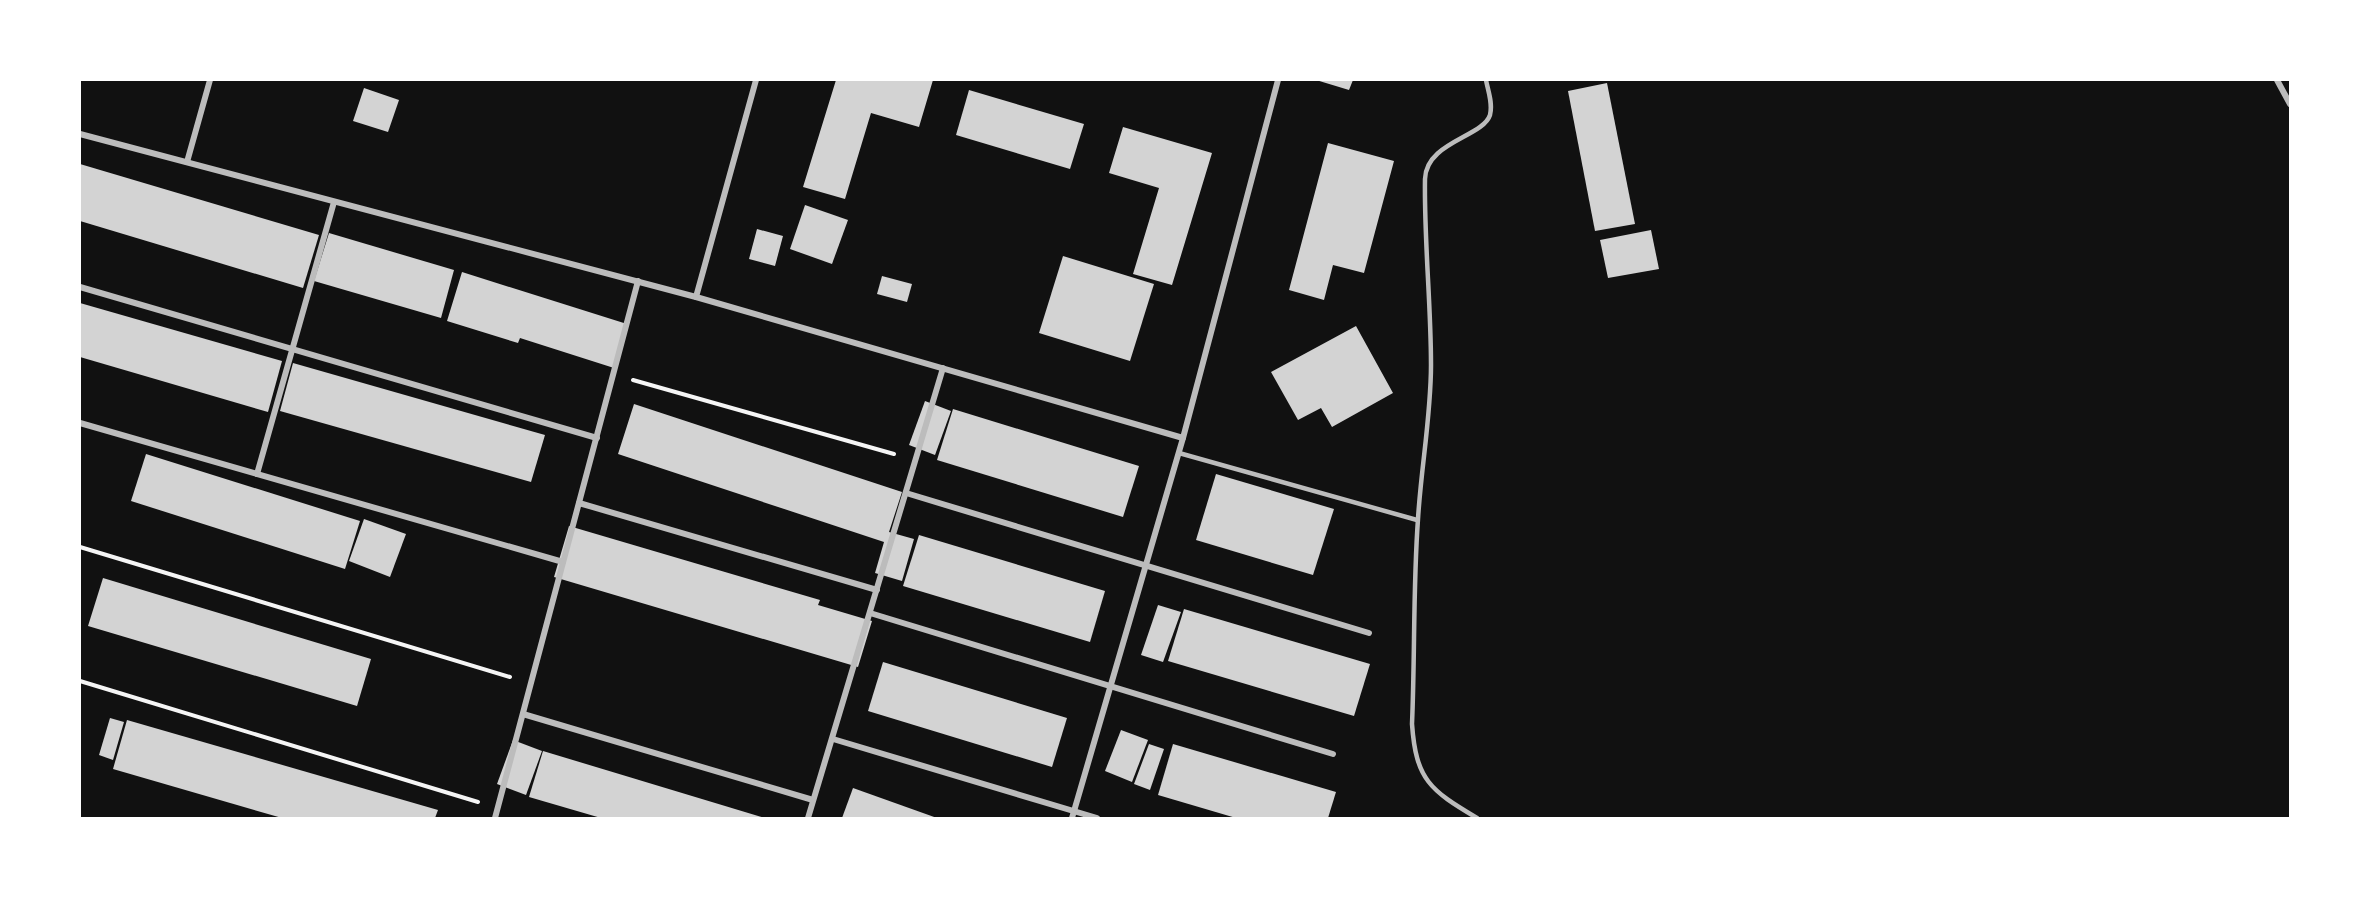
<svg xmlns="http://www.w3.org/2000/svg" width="2370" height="898" font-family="'Asap Condensed',sans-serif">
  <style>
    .building { fill: #d3d3d3 }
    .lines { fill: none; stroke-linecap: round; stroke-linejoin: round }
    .path { stroke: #f5f5f5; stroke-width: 4 }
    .service { stroke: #bcbcbc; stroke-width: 4.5 }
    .minor { stroke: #bcbcbc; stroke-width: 6 }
  </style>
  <rect width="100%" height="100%" fill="#111"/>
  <g class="building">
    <path d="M836 80H933L919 127 871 113 845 199 803 187Z"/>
    <path d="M1316 80H1353L1349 90Z"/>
    <path d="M1607 83 1635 224 1595 231 1568 91Z"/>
    <path d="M364 88 399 100 388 132 353 121Z"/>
    <path d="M969 90 1084 124 1070 169 956 135Z"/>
    <path d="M1123 127 1212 153 1172 285 1133 274 1159 188 1109 173Z"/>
    <path d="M1328 143 1394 161 1364 273 1333 265 1324 300 1289 290Z"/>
    <path d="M80 164 319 235 303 288 80 221Z"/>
    <path d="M805 205 848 220 832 264 790 249Z"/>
    <path d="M757 229 783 236 775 266 749 259Z"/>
    <path d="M1651 230 1659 269 1608 278 1600 240Z"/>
    <path d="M329 233 454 270 441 318 314 281Z"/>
    <path d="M1063 256 1154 284 1130 361 1039 333Z"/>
    <path d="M462 272 627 324 614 368 520 338 518 343 447 321Z"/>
    <path d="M882 276 912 284 907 302 877 294Z"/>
    <path d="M80 303 282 361 268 412 80 357Z"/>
    <path d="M1356 326 1393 393 1332 427 1321 408 1298 420 1271 372Z"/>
    <path d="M293 363 545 435 531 482 280 411Z"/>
    <path d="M925 401 951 411 935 455 909 445Z"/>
    <path d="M634 404 902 492 889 532 914 539 902 581 875 573 884 542 618 454Z"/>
    <path d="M953 409 1139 466 1123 517 937 460Z"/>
    <path d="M146 454 360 521 345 569 131 501Z"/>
    <path d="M1216 474 1334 509 1313 575 1196 540Z"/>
    <path d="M364 519 406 534 390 577 349 561Z"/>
    <path d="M569 526 820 600 818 605 872 621 858 667 554 577Z"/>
    <path d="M919 535 1105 591 1090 642 903 586Z"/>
    <path d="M103 578 371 659 357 706 88 626Z"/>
    <path d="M1158 605 1181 612 1163 662 1141 655Z"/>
    <path d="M1184 609 1370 664 1354 716 1168 661Z"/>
    <path d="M883 662 1067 718 1052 767 868 711Z"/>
    <path d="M110 718 124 722 113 760 99 755Z"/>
    <path d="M127 720 438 810 435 818H282L113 769Z"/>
    <path d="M1121 730 1148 740 1132 782 1105 771Z"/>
    <path d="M513 740 542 751 526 795 497 784Z"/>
    <path d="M1149 744 1164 749 1150 790 1134 784Z"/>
    <path d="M1173 744 1336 792 1328 818H1236L1158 795Z"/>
    <path d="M543 751 765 818H601L529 797Z"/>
    <path d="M853 788 937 818H842Z"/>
  </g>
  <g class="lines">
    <g class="path">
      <path d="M633 380 894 454"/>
      <path d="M80 547 510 677"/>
      <path d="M80 681 478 802"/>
    </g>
    <g class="service">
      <path d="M1179 453 1417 520"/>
      <path d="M1477 818C1430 790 1416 780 1412 724 1415 655 1413 587 1418 519 1421 468 1431 416 1431 365 1431 303 1424 241 1425 179 1426 142 1483 137 1490 115 1493 103 1488 91 1486 80"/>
    </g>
    <g class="minor">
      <path d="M2277 80 2290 104"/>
      <path d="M80 134 696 297 1183 438"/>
      <path d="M187 162 210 80"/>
      <path d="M80 287 597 438"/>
      <path d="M696 297 756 80"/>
      <path d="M80 423 563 562"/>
      <path d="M257 474 334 202"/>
      <path d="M906 493 1369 633"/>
      <path d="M579 503 877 590"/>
      <path d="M870 613 1333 754"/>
      <path d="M523 714 813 800"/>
      <path d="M833 739 1097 818"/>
      <path d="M495 818 638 281"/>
      <path d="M808 818 943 368"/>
      <path d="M1072 818 1183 438 1278 80"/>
    </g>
  </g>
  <rect width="2370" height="898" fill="none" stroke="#ffffff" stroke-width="162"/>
</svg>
